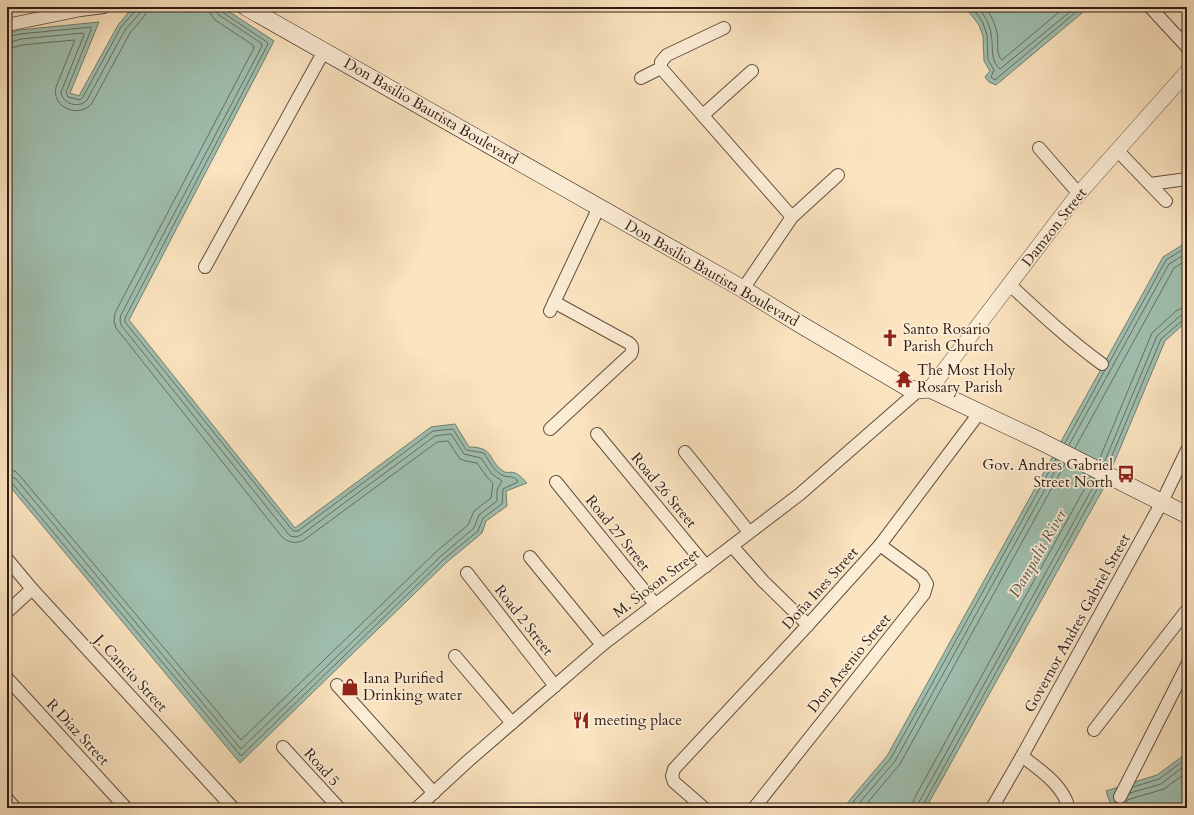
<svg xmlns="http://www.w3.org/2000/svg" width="1194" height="815" font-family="Cardo,serif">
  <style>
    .water { fill: #9fbfaf; stroke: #727e71 }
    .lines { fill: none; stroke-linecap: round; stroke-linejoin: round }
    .shore { stroke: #676e62; stroke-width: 1 }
    .minor-casing { stroke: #624e3f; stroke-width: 14 }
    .tertiary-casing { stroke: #624e3f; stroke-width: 16 }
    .secondary-casing { stroke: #2f1c14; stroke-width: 18 }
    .minor { stroke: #fcedd6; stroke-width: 12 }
    .tertiary { stroke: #fcedd6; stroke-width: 15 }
    .secondary { stroke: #fcedd6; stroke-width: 17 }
    .labels { text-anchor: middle; stroke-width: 3.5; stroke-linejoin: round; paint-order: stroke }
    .street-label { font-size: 15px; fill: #2f1c14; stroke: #fcedd6 }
    .poi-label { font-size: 15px; fill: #2f1c14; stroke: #fcedd6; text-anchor: start }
    .water-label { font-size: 16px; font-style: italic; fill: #56554a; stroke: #fcedd6 }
  </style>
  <rect width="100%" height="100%" fill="#fbe4c0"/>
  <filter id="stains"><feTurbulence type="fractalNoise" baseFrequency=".005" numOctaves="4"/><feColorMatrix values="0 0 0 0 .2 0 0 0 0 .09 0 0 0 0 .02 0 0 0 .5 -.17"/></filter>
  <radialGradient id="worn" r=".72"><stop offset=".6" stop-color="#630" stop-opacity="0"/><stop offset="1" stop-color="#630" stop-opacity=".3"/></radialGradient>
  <g class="water">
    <path d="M133 7H222L274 41 129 320 295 528 431 427 455 424 469 447C495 447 487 460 503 471 507 474 511 471 515 473 519 474 524 480 527 483L506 491 507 506 486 521 482 533 447 562 240 763 7 483V34L19 30 99 22 70 93 79 96 118 25Z"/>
    <path d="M959 7H1080L1082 13 996 85 989 82 985 77 990 71 984 61 983 36 979 25 969 12Z"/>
    <path d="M1187 242V321L1165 341 1103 489 926 808H843L887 756 1163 257Z"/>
    <path d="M1187 753V808H1112L1106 791 1157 775Z"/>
  </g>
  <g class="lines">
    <g class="shore">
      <path d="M968 7 977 14 983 23 987 35 988 60 994 70 991 77 995 80 1076 12 1077 7"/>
      <path d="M977 7C984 14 990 24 991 34 994 47 989 59 1000 69L1071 11 1072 7"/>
      <path d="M985 7C991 15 995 23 997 33 999 41 995 54 1002 60L1065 7"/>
      <path d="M7 37 20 34 91 27V30L66 92 68 97 80 100 83 97 121 27 135 11 136 7"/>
      <path d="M7 43 21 39 83 33 84 35 61 92C62 104 79 109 87 100L125 30 140 13 141 7"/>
      <path d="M7 49 22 45 74 40V42L56 87C51 108 80 119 92 103L130 33 145 15 147 7"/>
      <path d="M1109 363 1166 260 1187 247"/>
      <path d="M1065 443 1105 370"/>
      <path d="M1069 445 1169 264 1187 253"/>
      <path d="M1075 448 1174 268 1187 260"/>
      <path d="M1099 460 1152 333 1176 311 1182 308H1187"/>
      <path d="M1104 463 1157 336 1180 316 1187 314"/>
      <path d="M1108 465 1161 339 1183 320 1187 319"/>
      <path d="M7 470 15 471 20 476 241 740 437 551 468 525 474 511 491 498 493 483 487 477 477 463 466 461 460 459 448 441 437 442 304 540C296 544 289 543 282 537L116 328 114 321 115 313 254 48 253 45 215 20 210 13 209 7"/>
      <path d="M7 476 12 477 16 479 241 749 441 556 474 528 479 515 497 501V490L502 481 492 474 481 458 464 454 451 434 435 436 301 535 296 537 290 536 121 325 120 320 121 315 262 46 261 43 219 15 216 11 215 7"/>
      <path d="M7 481 12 483 241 756 444 559 478 531 483 518 502 504 503 489 518 482 517 480C512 475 508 478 502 475 494 471 489 461 484 453L466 450 453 429 433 431 298 531H293L125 322V318L268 44 267 42 222 12 220 7"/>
      <path d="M1133 787 1159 779 1187 758"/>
      <path d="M1130 793 1161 784 1187 764"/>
      <path d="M848 808 891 758 1056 459"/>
      <path d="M855 808 895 761 1060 462"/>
      <path d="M863 808 900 764 1065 464"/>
      <path d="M912 808 914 799 1091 477"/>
      <path d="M918 808 919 802 1097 480"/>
      <path d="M923 808V805L1101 482"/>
      <path d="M1127 808V800L1164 789 1187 772"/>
    </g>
    <g class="minor-casing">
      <g id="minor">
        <path d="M1150 7 1187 47"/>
        <path d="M7 25 80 10 104 7"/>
        <path d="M724 28 667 55 661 62V68L792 217"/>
        <path d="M641 78 661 68"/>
        <path d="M703 115 752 71"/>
        <path d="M1039 148 1079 194"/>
        <path d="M1117 150 1166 201"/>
        <path d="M1150 184 1187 179"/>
        <path d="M205 267 324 51"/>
        <path d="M1009 284C1039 312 1069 340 1102 364"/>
        <path d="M743 289 792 217 838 175"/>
        <path d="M550 311 599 207"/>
        <path d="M550 429 631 354C633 350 633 346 629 343L554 302"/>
        <path d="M597 434 706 566"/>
        <path d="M685 452 749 532"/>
        <path d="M556 482 655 604"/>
        <path d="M732 546 763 581 808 625"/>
        <path d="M530 557 602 645"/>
        <path d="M7 559 32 589 233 808"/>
        <path d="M467 573 555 686"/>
        <path d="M7 612 32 589"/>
        <path d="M455 656 512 723"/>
        <path d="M7 678 126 808"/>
        <path d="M337 685 434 793"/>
        <path d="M1094 730 1187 610"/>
        <path d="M283 747 339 808"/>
        <path d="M1022 756C1041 771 1062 784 1069 808"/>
        <path d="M1120 797 1187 665"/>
        <path d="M7 799 15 808"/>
        <path d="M417 808 468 761 602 645 800 494 919 390"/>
        <path d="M704 808 674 782 672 776 674 769 808 625 880 545 980 412"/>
        <path d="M754 808 924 594 927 584 922 576 880 545"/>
        <path d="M992 808 1022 756 1162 502 1187 450"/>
      </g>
    </g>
    <g class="tertiary-casing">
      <path id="tertiary" d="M930 389 1075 198 1187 72"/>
    </g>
    <g class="secondary-casing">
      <path id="secondary" d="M246 7 743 289 798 323 910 389 919 390 930 389 1040 441 1187 515"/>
    </g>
    <use href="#minor" class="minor"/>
    <use href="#tertiary" class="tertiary"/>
    <use href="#secondary" class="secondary"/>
  </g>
  <defs>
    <g id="church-bare" transform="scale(1.38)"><path d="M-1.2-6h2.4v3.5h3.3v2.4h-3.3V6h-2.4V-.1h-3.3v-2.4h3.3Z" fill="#8f2418" stroke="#fcedd6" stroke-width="2.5" paint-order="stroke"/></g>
    <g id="temple-bare" transform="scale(1.38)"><path d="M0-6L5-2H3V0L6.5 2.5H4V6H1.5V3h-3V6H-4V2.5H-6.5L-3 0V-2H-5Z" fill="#8f2418" stroke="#fcedd6" stroke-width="2.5" paint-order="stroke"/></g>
    <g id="bus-bare" transform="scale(1.38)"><path d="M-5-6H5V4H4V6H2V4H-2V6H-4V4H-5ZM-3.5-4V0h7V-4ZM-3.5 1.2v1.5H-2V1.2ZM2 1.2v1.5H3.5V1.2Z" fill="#8f2418" stroke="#fcedd6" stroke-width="2.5" paint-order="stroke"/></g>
    <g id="shop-bare" transform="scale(1.38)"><path d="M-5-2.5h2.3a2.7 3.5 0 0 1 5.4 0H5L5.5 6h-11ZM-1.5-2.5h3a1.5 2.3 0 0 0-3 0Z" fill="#8f2418" stroke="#fcedd6" stroke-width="2.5" paint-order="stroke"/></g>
    <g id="restaurant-bare" transform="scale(1.38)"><path d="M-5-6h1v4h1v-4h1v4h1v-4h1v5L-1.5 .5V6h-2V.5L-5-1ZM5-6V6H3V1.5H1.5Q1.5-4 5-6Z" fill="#8f2418" stroke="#fcedd6" stroke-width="2.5" paint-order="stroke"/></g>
  </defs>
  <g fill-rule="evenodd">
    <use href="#church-bare" x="890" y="338"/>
    <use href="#temple-bare" x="904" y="379"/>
    <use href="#bus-bare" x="1126" y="474"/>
    <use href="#shop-bare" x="350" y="687"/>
    <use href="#restaurant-bare" x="581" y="720"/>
  </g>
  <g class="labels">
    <g class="street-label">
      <text transform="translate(431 111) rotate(30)" y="5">Don Basilio Bautista Boulevard</text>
      <text transform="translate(1054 227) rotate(-52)" y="5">Damzon Street</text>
      <text transform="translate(712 273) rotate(30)" y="5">Don Basilio Bautista Boulevard</text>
      <text transform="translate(664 490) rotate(50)" y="5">Road 26 Street</text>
      <text transform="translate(618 533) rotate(51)" y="5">Road 27 Street</text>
      <text transform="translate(656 583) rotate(-37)" y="5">M. Sioson Street</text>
      <text transform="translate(820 588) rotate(-48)" y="5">Doña Ines Street</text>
      <text transform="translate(524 620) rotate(52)" y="5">Road 2 Street</text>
      <text transform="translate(1077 623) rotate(-61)" y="5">Governor Andres Gabriel Street</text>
      <text transform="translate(849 663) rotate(-51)" y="5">Don Arsenio Street</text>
      <text transform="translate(131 673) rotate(47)" y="5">J. Cancio Street</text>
      <text transform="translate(78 732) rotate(47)" y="5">R Diaz Street</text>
      <text transform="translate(322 767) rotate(48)" y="5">Road 5</text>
    </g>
    <g class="poi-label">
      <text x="903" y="334">Santo Rosario<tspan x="903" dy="17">Parish Church</tspan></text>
      <text x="917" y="375">The Most Holy<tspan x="917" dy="17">Rosary Parish</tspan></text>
      <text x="1113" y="470" text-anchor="end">Gov. Andres Gabriel<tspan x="1113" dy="17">Street North</tspan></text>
      <text x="363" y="683">Iana Purified<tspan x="363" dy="17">Drinking water</tspan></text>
      <text x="594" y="725">meeting place</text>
    </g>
    <g class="water-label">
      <text transform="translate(1037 553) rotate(-60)" y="6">Dampalit River</text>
    </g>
  </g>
  <rect width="1194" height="815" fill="none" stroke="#fbe4c0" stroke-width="24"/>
  <rect x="8" y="8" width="1178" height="799" fill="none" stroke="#2f1c14" stroke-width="2"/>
  <rect x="12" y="12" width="1170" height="791" fill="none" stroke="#2f1c14"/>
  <rect width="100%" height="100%" filter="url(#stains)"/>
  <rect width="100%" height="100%" fill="url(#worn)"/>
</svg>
